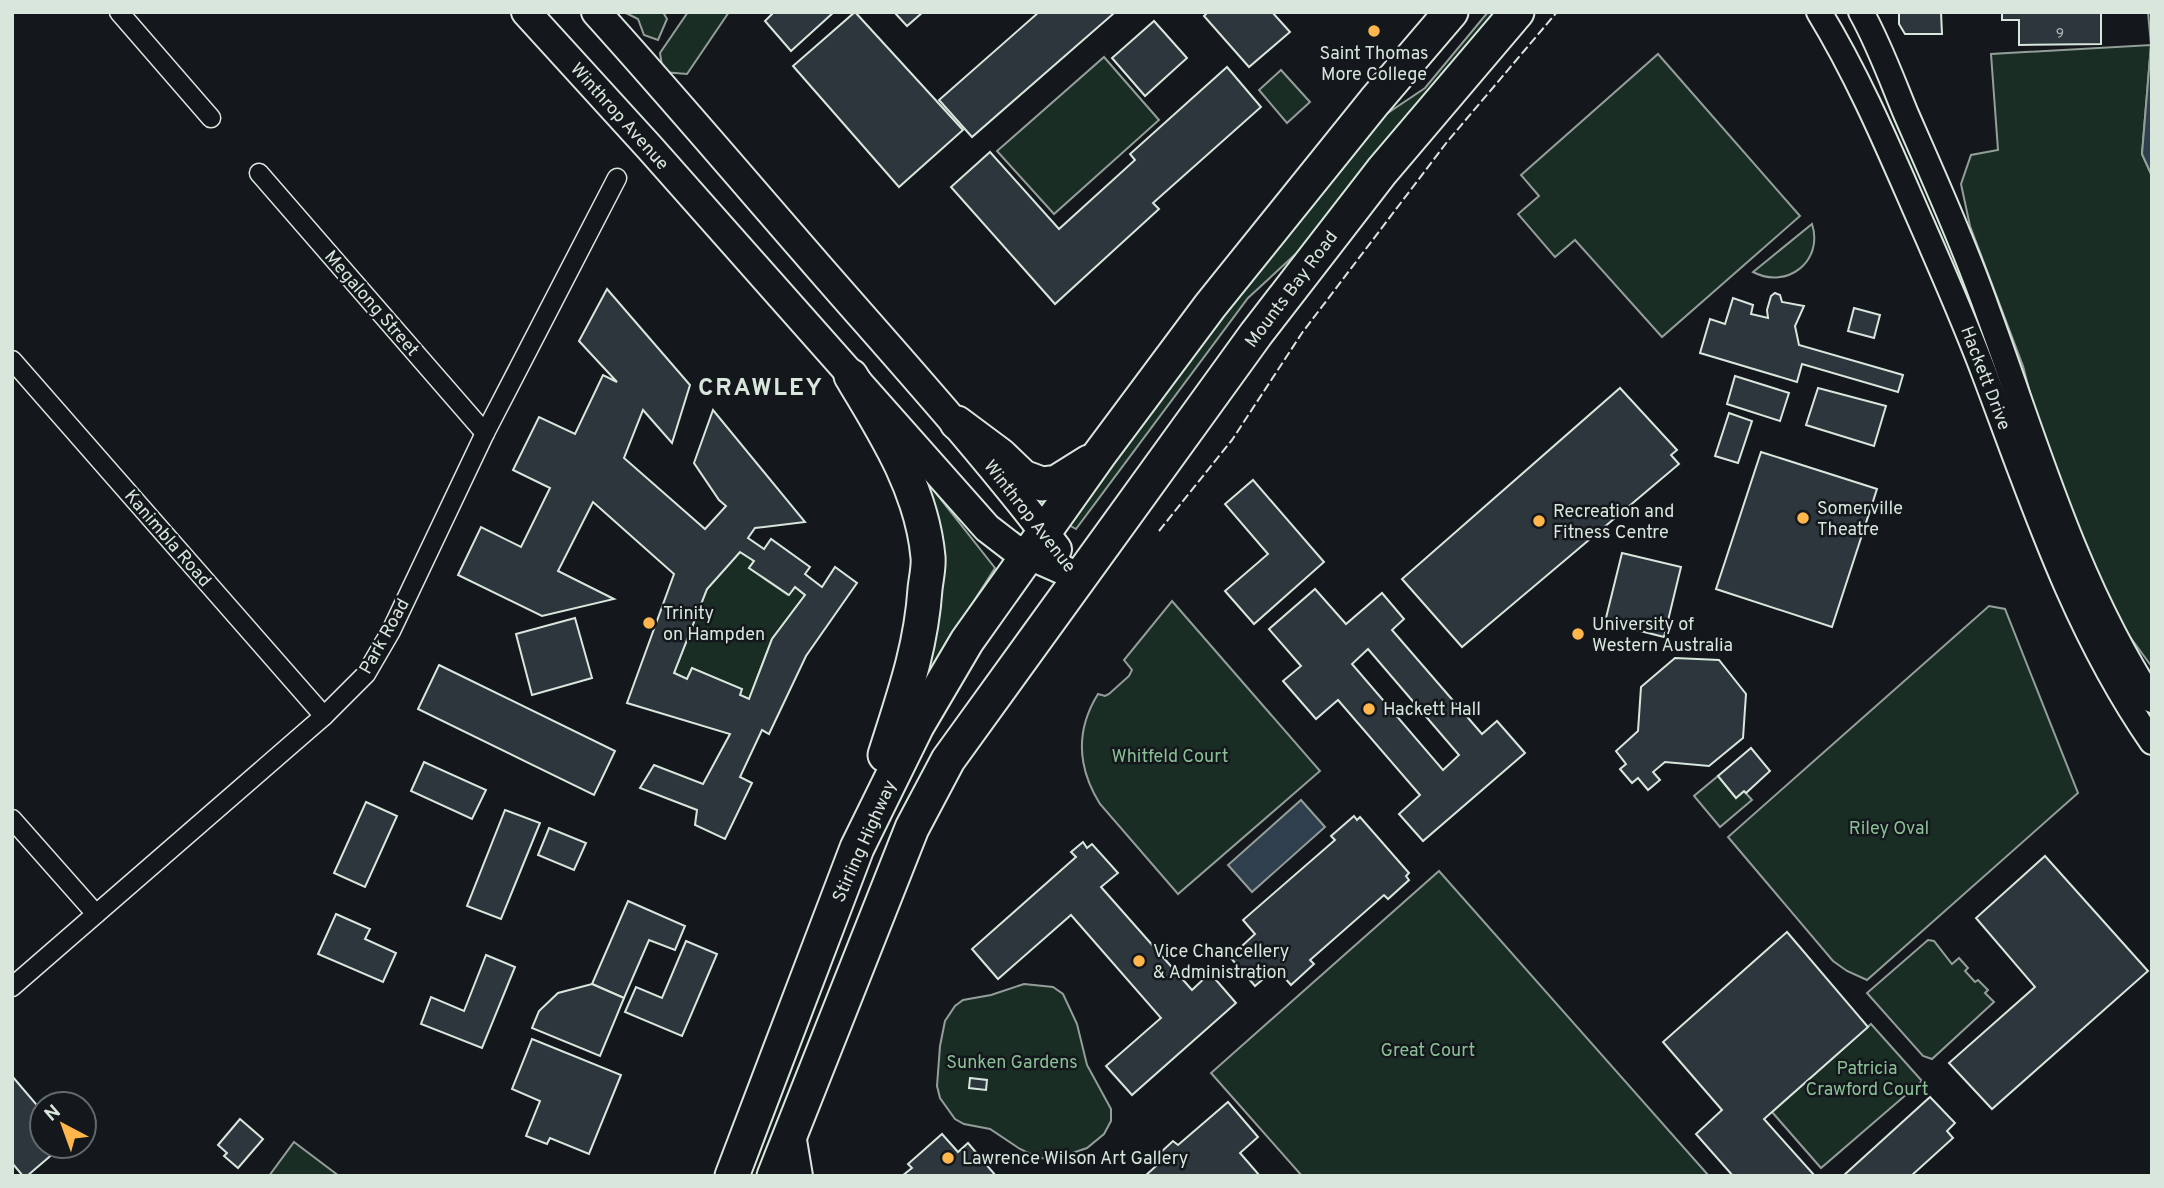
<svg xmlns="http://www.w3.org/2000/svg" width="2164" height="1188" font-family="Overpass,sans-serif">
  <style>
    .green { fill: #1a2d24; stroke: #939e99; stroke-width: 2 }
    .water { fill: #2f3f4d; stroke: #939e99; stroke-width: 2 }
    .building { fill: #2c363c; stroke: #d8e6dc; stroke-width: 2; fill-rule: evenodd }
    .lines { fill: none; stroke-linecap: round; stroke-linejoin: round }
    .street-casing { stroke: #d8e6dc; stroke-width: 21 }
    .secondary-casing { stroke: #d8e6dc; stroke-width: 28 }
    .primary-casing { stroke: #d8e6dc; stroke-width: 32 }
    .highway-casing { stroke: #d8e6dc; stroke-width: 37 }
    .street { stroke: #14181c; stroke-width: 18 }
    .secondary { stroke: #14181c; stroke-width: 24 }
    .primary { stroke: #14181c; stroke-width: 28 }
    .highway { stroke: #14181c; stroke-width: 33 }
    .fence { stroke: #d8e6dc; stroke-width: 2; stroke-dasharray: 9 3.5; stroke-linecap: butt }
    .poi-dot { fill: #ffb74d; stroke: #14181c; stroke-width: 2.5 }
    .labels { text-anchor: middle; stroke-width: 5; stroke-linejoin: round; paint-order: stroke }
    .number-label { font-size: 14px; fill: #adbab4 }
    .poi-label { font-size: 18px; fill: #d8e6dc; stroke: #14181c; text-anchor: start }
    .street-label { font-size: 18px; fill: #d8e6dc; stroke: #14181c }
    .park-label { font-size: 18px; fill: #8ac095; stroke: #14181c }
    .district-label { font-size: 24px; font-weight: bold; letter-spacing: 2px; fill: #d8e6dc; stroke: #14181c }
  </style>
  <rect width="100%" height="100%" fill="#14181c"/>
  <g class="green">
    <path d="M624 12H663L667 19 658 40 644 35 638 19Z"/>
    <path d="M688 12H729L687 74 663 72 660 53Z"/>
    <path d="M1488 12H1500L1301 249 1248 298 1076 529 1067 524 1116 454 1367 127 1425 88Z"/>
    <path d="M2151 45 2142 154 2152 176V667L2117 619 2078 530 2032 401 2023 366 1970 226 1961 184 1971 155 1998 150 1991 54Z"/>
    <path d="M1658 54 1800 216 1662 337 1575 240 1555 257 1518 214 1539 196 1521 175Z"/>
    <path d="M1104 57 1159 120 1054 214 997 151Z"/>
    <path d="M1281 70 1310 102 1287 123 1259 90Z"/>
    <path d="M1812 224C1824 261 1787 290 1753 272Z"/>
    <path d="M902 450 995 568 928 673H921L934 621Z"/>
    <path d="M740 552 754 561 749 568 788 595 795 587 805 595 772 639 749 699 740 695 741 689 692 668 687 679 674 673 707 589Z"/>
    <path d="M1172 601 1320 771 1178 894 1100 804C1077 767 1075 731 1098 694L1105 696 1109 694 1129 676 1132 670 1124 660Z"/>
    <path d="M1989 606 2005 609 2078 793 1867 980 1847 971 1833 961 1728 837Z"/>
    <path d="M1718 776 1736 798 1744 791 1752 800 1720 827 1694 796Z"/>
    <path d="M1439 871 1709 1176H1302L1211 1073Z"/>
    <path d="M1928 940 1934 941 1952 964 1959 958 1968 968 1965 971 1975 982 1978 980 1988 990 1985 993 1994 1002 1932 1059 1923 1056 1867 993Z"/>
    <path d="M1024 984 1053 987 1063 994 1077 1024 1087 1065 1111 1109V1121L1104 1134 1087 1148 1055 1159 1039 1158 1020 1149 990 1129 964 1124 955 1119 940 1098 937 1086 940 1046 945 1021 955 1006 963 1000 991 995Z"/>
    <path d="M1871 1024 1922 1081 1821 1168 1772 1112Z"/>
    <path d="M294 1142 339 1176H269Z"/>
  </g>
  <g class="water">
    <path d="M2148 12H2152V176L2142 154 2151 45Z"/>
    <path d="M1301 800 1325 827 1252 892 1228 865Z"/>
  </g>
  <g class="building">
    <path d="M774 12H834L791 51 765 21Z"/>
    <path d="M855 12 963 130 899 187 793 66Z"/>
    <path d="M894 12H923L907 26Z"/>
    <path d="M1039 12H1111L1113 14 972 137 939 100Z"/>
    <path d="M1208 12H1272L1290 32 1249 67 1204 16Z"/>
    <path d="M1899 12H1941L1942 34H1905L1899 24Z"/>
    <path d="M2002 12H2101V44L2019 45V20H2002Z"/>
    <path d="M1154 21 1187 58 1145 96 1112 58Z"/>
    <path d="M1227 67 1261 107 1153 203 1159 209 1055 304 951 187 990 152 1059 229 1135 160 1130 154Z"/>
    <path d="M607 289 690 385 672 443 643 410 624 458 705 529 726 506 719 500 694 463 713 410 805 522 755 528 748 538 764 549 771 539 810 567 805 574 822 587 835 567 857 583 806 656 769 734 762 730 740 777 752 783 725 839 695 825 697 810 640 788 654 765 703 784 730 734 627 703 674 574 593 502 558 571 614 599 542 616 458 575 481 527 521 547 550 488 513 470 539 417 575 434 603 375 617 382 579 341ZM740 552 754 561 749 568 789 595 795 587 805 595 772 639 749 699 740 695 742 689 692 668 687 679 674 673 707 589Z"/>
    <path d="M1775 293 1780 295 1782 302 1804 306 1795 326 1799 345 1903 375 1898 392 1802 364 1797 382 1700 353 1710 319 1725 324 1733 298 1753 305 1751 314 1768 318 1767 310 1771 296Z"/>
    <path d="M1854 308 1880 315 1874 338 1848 331Z"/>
    <path d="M1735 376 1789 393 1780 421 1727 404Z"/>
    <path d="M1620 388 1677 450 1671 455 1679 464 1462 647 1402 579Z"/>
    <path d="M1818 388 1886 406 1874 446 1806 425Z"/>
    <path d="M1729 413 1752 421 1738 463 1715 456Z"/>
    <path d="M1761 452 1877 489 1832 627 1716 589Z"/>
    <path d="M1253 480 1324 562 1254 624 1225 591 1268 554 1225 504Z"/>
    <path d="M1622 553 1681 567 1664 637 1605 622Z"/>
    <path d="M1315 589 1346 624 1382 593 1404 619 1392 630 1482 734 1497 721 1525 753 1423 841 1399 814 1420 795 1338 700 1316 719 1283 681 1301 666 1269 629ZM1368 649 1459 755 1443 770 1352 664Z"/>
    <path d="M575 618 592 678 532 695 516 634Z"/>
    <path d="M1675 658 1719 660 1746 694 1743 738 1709 766 1665 762 1653 772 1660 780 1648 790 1638 778 1632 783 1620 769 1626 764 1616 751 1638 731 1641 687Z"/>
    <path d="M439 665 615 751 594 795 418 709Z"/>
    <path d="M1751 748 1770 771 1746 793 1744 791 1736 798 1718 776Z"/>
    <path d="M424 762 486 790 472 819 411 791Z"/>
    <path d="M366 802 397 816 365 887 334 873Z"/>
    <path d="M505 810 540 823 501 919 467 906Z"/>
    <path d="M1354 816 1357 820 1360 817 1409 873 1406 876 1409 880 1388 899 1384 895 1310 960 1314 964 1291 985 1276 968 1255 986 1230 957 1255 934 1243 920 1335 840 1331 836Z"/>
    <path d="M549 828 586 843 574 870 538 855Z"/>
    <path d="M1083 842 1087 848 1092 844 1118 873 1101 887 1192 990 1210 973 1236 1003 1132 1095 1106 1066 1161 1018 1071 915 998 979 972 949 1076 857 1071 852Z"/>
    <path d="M2045 856 2148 971 1992 1109 1949 1063 2035 987 1976 918Z"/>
    <path d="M628 901 685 926 675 950 649 940 624 998 592 984Z"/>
    <path d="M336 914 370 929 365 939 396 953 383 982 318 954Z"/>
    <path d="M1787 932 1868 1027 1764 1119 1815 1176H1733L1696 1134 1722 1110 1663 1042Z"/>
    <path d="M686 941 717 954 682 1036 625 1012 636 987 662 998Z"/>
    <path d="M486 955 515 967 482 1048 421 1024 431 997 464 1011Z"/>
    <path d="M592 984 624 998 600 1056 532 1028 539 1011 558 993Z"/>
    <path d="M532 1039 621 1075 589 1154 550 1138 547 1144 526 1136 540 1101 512 1089Z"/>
    <path d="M12 1076 42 1111V1146H62L27 1176H23L12 1163Z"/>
    <path d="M970 1078 987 1080 986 1090 969 1088Z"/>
    <path d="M1930 1097 1955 1123 1947 1131 1953 1138 1911 1176H1843Z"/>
    <path d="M1228 1102 1258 1137 1240 1153 1260 1176H1145L1165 1158 1160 1153 1173 1141 1178 1145Z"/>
    <path d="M240 1119 263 1139 238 1168 224 1156 227 1153 218 1145Z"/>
    <path d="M942 1134 958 1152 968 1143 996 1176H902L912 1168 908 1164Z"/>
  </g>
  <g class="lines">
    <g class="street-casing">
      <g id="street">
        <path d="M119 12 211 118"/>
        <path d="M259 173 485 433"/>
        <path d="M12 360 324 716"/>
        <path d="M12 819 96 914"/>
        <path d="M12 987 324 716 366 674 391 631 485 433 617 178"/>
      </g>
    </g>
    <g class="secondary-casing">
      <g id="secondary">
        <path d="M1819 12C1855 71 1883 135 1910 197 1936 257 1963 316 1986 378 2033 503 2075 631 2152 742"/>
        <path d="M1861 12C1879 44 1892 80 1906 114 1935 180 1965 247 1989 315 2037 446 2075 581 2152 700"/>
        <path d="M792 1128 800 1176"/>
      </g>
    </g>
    <g class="primary-casing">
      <g id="primary">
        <path d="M526 12 650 148 987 528 1013 548 1079 577"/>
        <path d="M596 12C671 95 743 180 817 265 898 358 982 450 1057 549"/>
      </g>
    </g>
    <g class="highway-casing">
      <g id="highway">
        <path d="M851 376C885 432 922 490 928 557 929 567 926 579 925 589 921 649 903 698 885 755"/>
        <path d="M957 423 1000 455 1023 477 1042 484 1057 482 1089 462"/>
        <path d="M732 1176 857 848 917 726 967 641 1099 455 1210 306 1375 101 1451 12"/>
        <path d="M774 1176 912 828 948 760 1256 334 1382 171 1517 12"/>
      </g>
    </g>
    <use href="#street" class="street"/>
    <use href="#secondary" class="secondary"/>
    <use href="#primary" class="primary"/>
    <use href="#highway" class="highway"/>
    <path class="fence" d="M1159 531 1232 440 1302 333 1447 142 1557 12"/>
  </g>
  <g class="poi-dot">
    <circle cx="1374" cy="31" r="7"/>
    <circle cx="1803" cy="518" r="7"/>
    <circle cx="1539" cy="521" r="7"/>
    <circle cx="649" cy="623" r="7"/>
    <circle cx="1578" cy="634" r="7"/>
    <circle cx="1369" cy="709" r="7"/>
    <circle cx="1139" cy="961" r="7"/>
    <circle cx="948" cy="1158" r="7"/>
  </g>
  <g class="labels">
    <g class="number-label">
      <text x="2060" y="37">9</text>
    </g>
    <g class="poi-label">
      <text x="1374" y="59" text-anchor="middle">Saint Thomas<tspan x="1374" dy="21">More College</tspan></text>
      <text x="1817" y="514">Somerville<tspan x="1817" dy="21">Theatre</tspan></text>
      <text x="1553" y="517">Recreation and<tspan x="1553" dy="21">Fitness Centre</tspan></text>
      <text x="663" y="619">Trinity<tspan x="663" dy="21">on Hampden</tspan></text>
      <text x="1592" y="630">University of<tspan x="1592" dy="21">Western Australia</tspan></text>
      <text x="1383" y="715">Hackett Hall</text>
      <text x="1153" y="957">Vice Chancellery<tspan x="1153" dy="21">&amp; Administration</tspan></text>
      <text x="962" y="1164">Lawrence Wilson Art Gallery</text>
    </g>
    <g class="street-label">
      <text transform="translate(620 116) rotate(48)" y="6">Winthrop Avenue</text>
      <text transform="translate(1291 289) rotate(-53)" y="6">Mounts Bay Road</text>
      <text transform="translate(372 303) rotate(49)" y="6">Megalong Street</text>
      <text transform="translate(1986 378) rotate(69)" y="6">Hackett Drive</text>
      <text transform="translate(1030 516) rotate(52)" y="6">Winthrop Avenue</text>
      <text transform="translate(168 538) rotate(49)" y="6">Kanimbla Road</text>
      <text transform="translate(384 636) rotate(-61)" y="6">Park Road</text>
      <text transform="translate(864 841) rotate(-66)" y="6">Stirling Highway</text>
    </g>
    <g class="park-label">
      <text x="1170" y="762">Whitfeld Court</text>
      <text x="1889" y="834">Riley Oval</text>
      <text x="1428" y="1056">Great Court</text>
      <text x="1012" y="1068">Sunken Gardens</text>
      <text x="1867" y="1074">Patricia<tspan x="1867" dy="21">Crawford Court</tspan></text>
    </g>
    <g class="district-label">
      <text x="761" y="395">CRAWLEY</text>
    </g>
  </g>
  <rect width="2164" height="1188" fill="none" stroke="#d8e6dc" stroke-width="28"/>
  <g transform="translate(63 1125) rotate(319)"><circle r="33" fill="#14181c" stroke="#626a69" stroke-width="2"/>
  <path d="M0-5L12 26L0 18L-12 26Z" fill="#ffb74d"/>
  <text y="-10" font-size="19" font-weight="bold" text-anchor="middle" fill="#d8e6dc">N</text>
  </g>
</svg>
